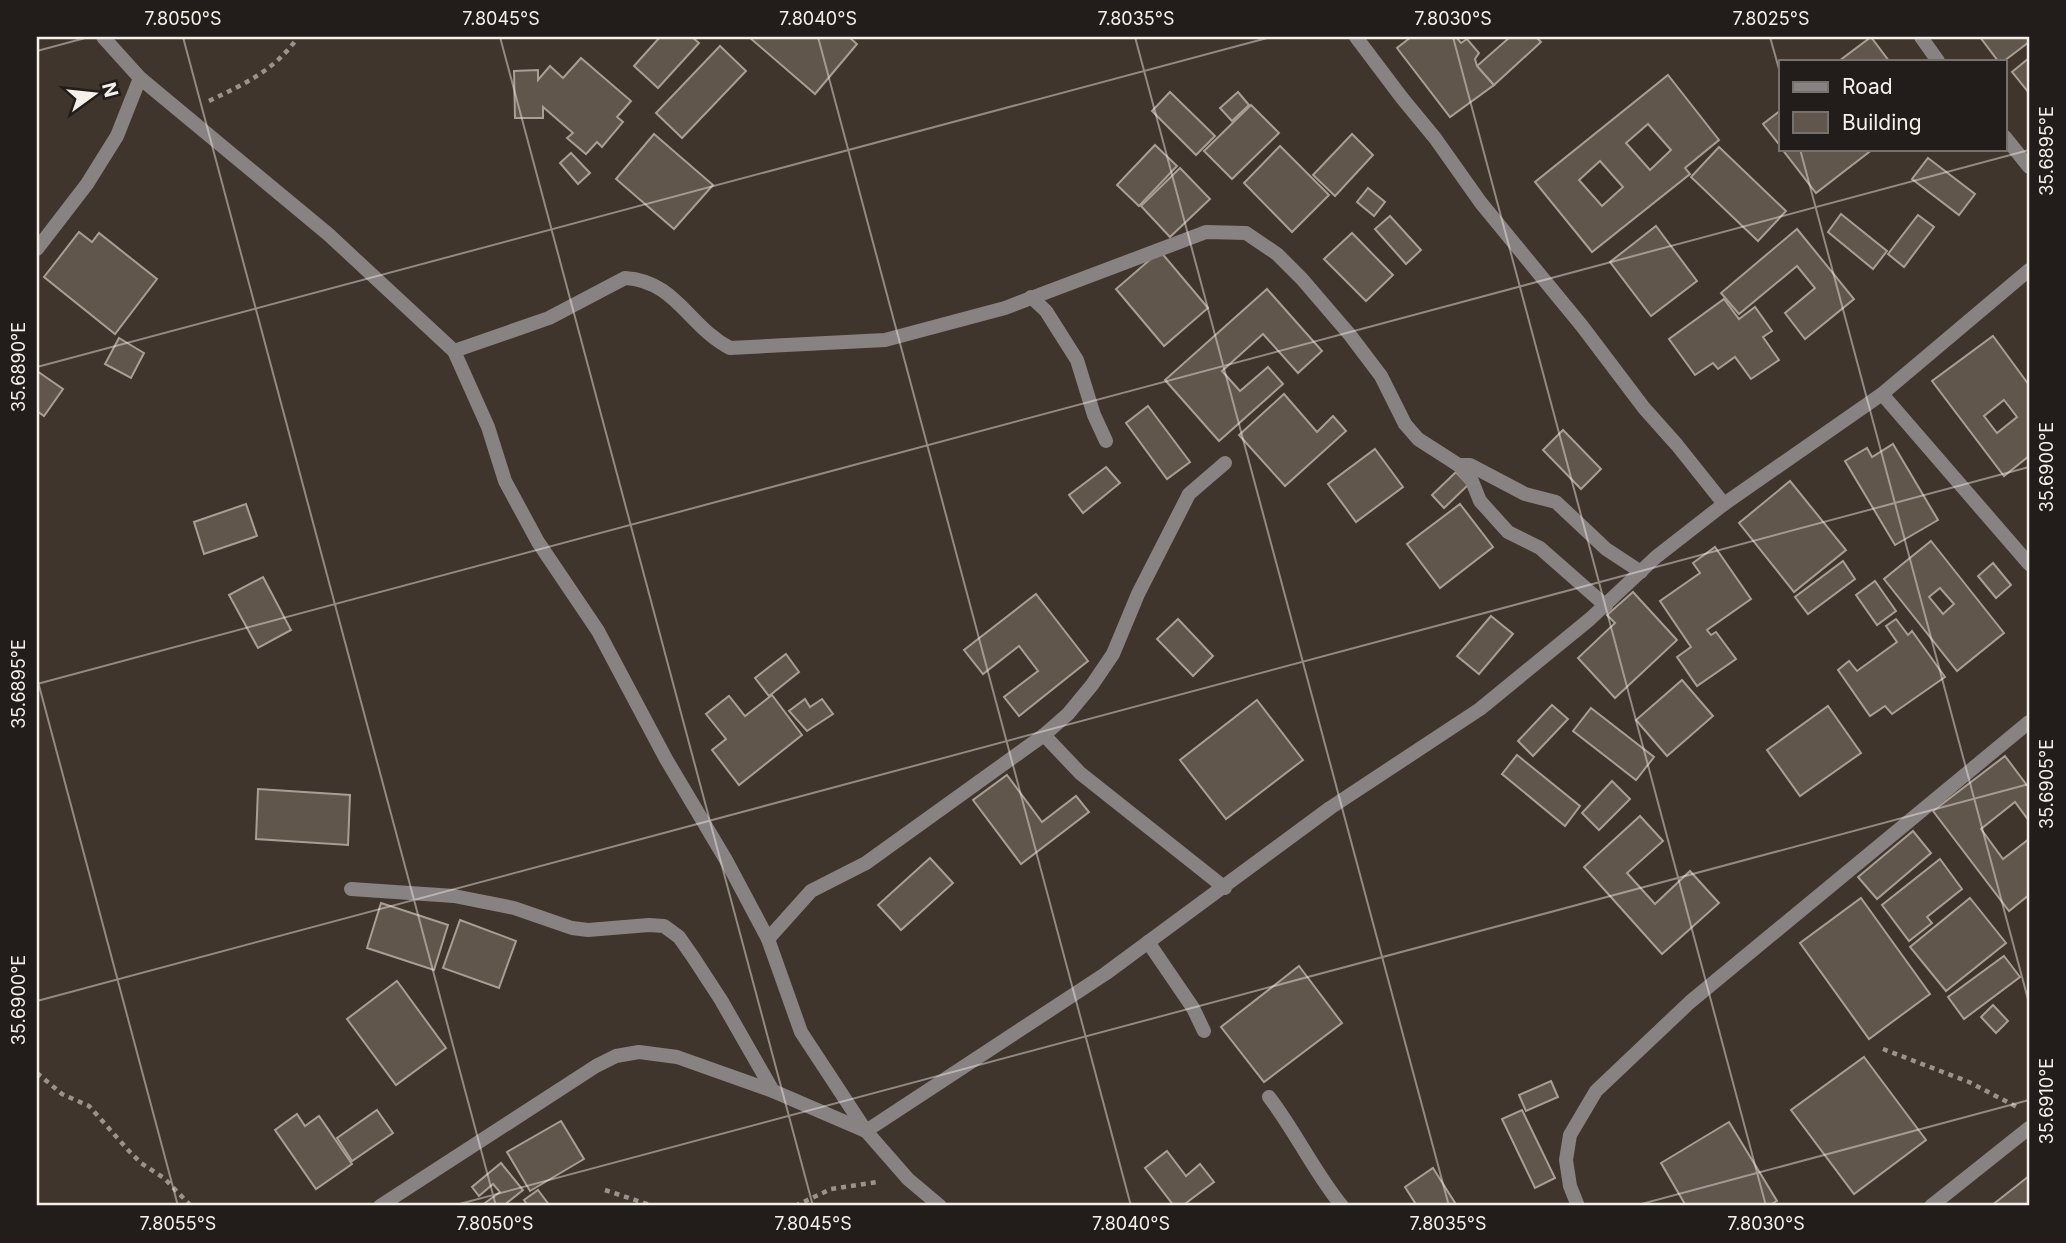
<svg xmlns="http://www.w3.org/2000/svg" width="2066" height="1243" font-family="Inter,sans-serif">
  <style>
    .building { fill: #60564c; stroke: #a89e93; stroke-width: 2; fill-rule: evenodd }
    .lines { fill: none; stroke-linecap: round; stroke-linejoin: round }
    .path { stroke: #9a928c; stroke-width: 4.5; stroke-dasharray: 5 5; stroke-linecap: butt }
    .minor { stroke: #898282; stroke-width: 14 }
    .ticks { fill: none; stroke: #f6f0eb; stroke-width: 2; stroke-opacity: 0.45 }
    .neatline { fill: none; stroke: #f6f0eb; stroke-width: 2.5 }
    .ticks-label { font-size: 18px; text-anchor: middle; fill: #f6f0eb }
  </style>
  <rect width="100%" height="100%" fill="#3f352d"/>
  <g class="building">
    <path d="M660 37H692L699 43 658 88 634 66Z"/>
    <path d="M749 37H849L857 44 815 94Z"/>
    <path d="M1411 37H1456L1461 43 1467 39 1479 53 1475 59 1477 66 1494 85 1450 117 1397 48Z"/>
    <path d="M1510 37H1536L1541 42 1494 85 1477 66Z"/>
    <path d="M1871 37 1889 61H1839Z"/>
    <path d="M1980 37H2029V42L2004 61H1998Z"/>
    <path d="M720 46 746 71 682 138 656 113Z"/>
    <path d="M581 58 631 101 617 117 623 122 602 147 597 142 586 154 567 138 573 133 543 107V118H515L514 71 538 70V80L550 66 563 78Z"/>
    <path d="M2029 58V93L2012 72Z"/>
    <path d="M1668 75 1719 140 1685 168 1690 174 1592 252 1535 182ZM1648 124 1671 150 1650 170 1626 143ZM1600 161 1623 187 1602 206 1579 180Z"/>
    <path d="M1170 92 1215 136 1196 155 1152 111Z"/>
    <path d="M1238 92 1249 105 1232 121 1220 108Z"/>
    <path d="M1251 105 1279 133 1232 179 1204 151Z"/>
    <path d="M1781 110V147L1763 124Z"/>
    <path d="M654 134 713 185 674 229 616 179Z"/>
    <path d="M1352 134 1373 155 1335 196 1313 175Z"/>
    <path d="M1155 145 1177 166 1139 206 1117 185Z"/>
    <path d="M1280 146 1329 195 1292 232 1244 183Z"/>
    <path d="M1719 147 1786 211 1758 241 1691 177Z"/>
    <path d="M1782 149H1873L1816 193Z"/>
    <path d="M571 153 590 173 578 184 560 163Z"/>
    <path d="M1928 158 1975 194 1959 215 1912 179Z"/>
    <path d="M1180 168 1210 199 1170 237 1141 206Z"/>
    <path d="M1368 188 1385 202 1374 216 1357 202Z"/>
    <path d="M1841 214 1887 251 1873 269 1828 232Z"/>
    <path d="M1918 215 1934 227 1904 267 1888 254Z"/>
    <path d="M1390 216 1421 250 1406 264 1375 229Z"/>
    <path d="M1656 226 1697 281 1651 316 1610 262Z"/>
    <path d="M1797 229 1854 299 1805 339 1785 313 1815 288 1797 266 1739 314 1721 293Z"/>
    <path d="M79 232 92 242 99 233 157 279 115 334 44 277Z"/>
    <path d="M1352 233 1393 275 1366 301 1324 259Z"/>
    <path d="M1160 251 1208 308 1164 346 1116 289Z"/>
    <path d="M1267 289 1322 351 1298 373 1263 334 1222 371 1240 391 1268 367 1283 384 1219 441 1165 380Z"/>
    <path d="M1724 299 1739 319 1755 307 1772 331 1763 337 1779 360 1751 379 1735 357 1718 369 1713 363 1695 375 1669 339Z"/>
    <path d="M1993 336 2029 385V456L2004 476 1932 381ZM2004 400 2017 417 1997 433 1984 416Z"/>
    <path d="M119 338 144 353 131 378 105 364Z"/>
    <path d="M37 371 63 389 44 416 37 411Z"/>
    <path d="M1284 394 1317 432 1333 416 1346 431 1285 486 1239 435Z"/>
    <path d="M1148 406 1190 462 1167 479 1126 423Z"/>
    <path d="M1563 430 1601 469 1581 489 1543 450Z"/>
    <path d="M1893 444 1938 520 1895 545 1845 461 1867 448 1872 457Z"/>
    <path d="M1375 449 1403 487 1356 522 1328 484Z"/>
    <path d="M1106 467 1120 483 1083 513 1069 495Z"/>
    <path d="M1456 472 1468 485 1444 508 1432 495Z"/>
    <path d="M1790 481 1846 550 1794 592 1739 523Z"/>
    <path d="M246 504 257 536 204 554 194 522Z"/>
    <path d="M1460 504 1493 547 1440 588 1407 544Z"/>
    <path d="M1931 541 2004 633 1957 671 1884 579ZM1940 588 1954 604 1943 614 1929 597Z"/>
    <path d="M1715 547 1751 599 1707 630 1711 635 1716 632 1736 659 1697 686 1677 657 1691 647 1660 601 1700 573 1693 563Z"/>
    <path d="M1843 561 1855 579 1808 614 1795 597Z"/>
    <path d="M1993 563 2011 585 1996 598 1978 576Z"/>
    <path d="M263 577 291 630 258 648 229 595Z"/>
    <path d="M1875 581 1896 611 1877 625 1856 595Z"/>
    <path d="M1633 592 1677 640 1615 698 1578 658 1615 623 1607 615Z"/>
    <path d="M1036 594 1088 661 1019 716 1004 697 1038 671 1019 646 983 674 964 650Z"/>
    <path d="M1491 616 1513 634 1479 674 1457 656Z"/>
    <path d="M1178 619 1213 656 1193 676 1157 639Z"/>
    <path d="M1896 619 1908 635 1912 631 1945 677 1892 714 1885 706 1870 716 1838 670 1849 661 1857 671 1897 642 1886 626Z"/>
    <path d="M786 654 799 672 769 696 755 678Z"/>
    <path d="M1682 680 1713 716 1667 756 1636 720Z"/>
    <path d="M772 695 802 735 739 785 712 750 726 739 706 714 729 696 745 716Z"/>
    <path d="M805 699 810 707 822 699 833 714 807 731 789 711Z"/>
    <path d="M1257 700 1303 760 1226 819 1180 760Z"/>
    <path d="M1552 705 1568 719 1533 756 1518 741Z"/>
    <path d="M1828 706 1861 753 1800 796 1767 750Z"/>
    <path d="M1591 708 1654 757 1636 780 1573 731Z"/>
    <path d="M1517 755 1580 806 1565 826 1502 774Z"/>
    <path d="M2005 756 2029 788V821L2015 802 1981 829 2003 859 2029 839V895L2009 911 1933 811Z"/>
    <path d="M1007 775 1042 822 1076 796 1089 812 1021 864 973 800Z"/>
    <path d="M1612 781 1630 799 1599 830 1582 813Z"/>
    <path d="M258 789 350 795 348 845 256 839Z"/>
    <path d="M1640 816 1663 841 1627 873 1655 904 1690 871 1719 903 1662 954 1584 867Z"/>
    <path d="M1913 831 1931 853 1877 899 1858 877Z"/>
    <path d="M930 858 953 883 901 930 878 905Z"/>
    <path d="M1940 859 1962 889 1927 917 1932 923 1909 941 1882 905Z"/>
    <path d="M1861 898 1930 994 1869 1039 1800 943Z"/>
    <path d="M1970 898 2006 943 1946 991 1910 947Z"/>
    <path d="M381 903 448 925 434 970 367 948Z"/>
    <path d="M460 920 516 941 499 988 443 968Z"/>
    <path d="M2004 956 2020 977 1964 1019 1948 997Z"/>
    <path d="M1299 966 1342 1023 1264 1082 1221 1027Z"/>
    <path d="M397 981 446 1048 396 1085 347 1019Z"/>
    <path d="M1993 1005 2008 1021 1996 1033 1981 1017Z"/>
    <path d="M1864 1057 1926 1140 1854 1194 1791 1110Z"/>
    <path d="M1551 1081 1558 1097 1526 1111 1519 1095Z"/>
    <path d="M377 1110 393 1133 352 1161 337 1138Z"/>
    <path d="M1522 1110 1555 1178 1535 1188 1502 1119Z"/>
    <path d="M297 1114 305 1126 319 1116 352 1164 316 1189 275 1130Z"/>
    <path d="M561 1121 584 1159 530 1191 507 1152Z"/>
    <path d="M1729 1122 1777 1201 1768 1206H1686L1661 1163Z"/>
    <path d="M1167 1151 1186 1176 1200 1164 1214 1182 1182 1206H1174L1145 1168Z"/>
    <path d="M501 1163 523 1190 503 1206H487L485 1203 500 1192 493 1184 479 1196 472 1187Z"/>
    <path d="M1433 1168 1457 1206H1417L1405 1187Z"/>
    <path d="M2029 1176V1206H1991Z"/>
    <path d="M538 1190 550 1206H528L524 1200Z"/>
  </g>
  <g class="lines">
    <g class="path">
      <path d="M209 101C246 83 274 71 298 37"/>
      <path d="M1883 1049 1969 1082 2017 1107"/>
      <path d="M37 1073 62 1094 89 1106 129 1151 141 1163 164 1178 191 1206"/>
      <path d="M605 1190 653 1206"/>
      <path d="M795 1206 831 1189 877 1182"/>
    </g>
    <g class="minor">
      <path d="M103 37 140 78 328 234 454 351 488 427 505 481 538 542 598 631 666 759 726 860 768 939 801 1032 866 1131 908 1179 940 1206"/>
      <path d="M1356 37 1402 98 1435 138 1481 203 1582 326 1644 408 1677 445 1724 504"/>
      <path d="M1921 37 1938 61"/>
      <path d="M2005 137 2029 167"/>
      <path d="M37 249 87 184 117 136 140 78"/>
      <path d="M1031 297 1046 311 1077 360 1094 415 1106 441"/>
      <path d="M454 351 549 318 625 278C676 281 688 326 730 348L885 340 1005 308 1206 232 1246 233 1277 254 1302 279 1350 335 1381 376 1405 424 1418 439 1460 466 1472 481 1480 501 1508 532 1540 548 1606 606"/>
      <path d="M1882 394 2029 564"/>
      <path d="M1458 465H1470L1525 494 1556 502 1606 549 1641 572"/>
      <path d="M1044 735 1080 773 1225 888"/>
      <path d="M351 889 454 896 514 908 572 928 588 930 649 925 664 926 679 937 693 957 721 1000 773 1091"/>
      <path d="M768 939 811 891 866 863 1044 735 1068 714 1092 685 1113 654 1138 594 1189 494 1225 463"/>
      <path d="M1148 942 1193 1008 1204 1031"/>
      <path d="M1269 1097C1296 1132 1314 1172 1342 1206"/>
      <path d="M380 1206 596 1066 616 1056 639 1052 677 1057 773 1091 866 1131 1105 974 1330 808 1480 709 1590 619 1656 557 1724 504 1882 394 2029 270"/>
      <path d="M1578 1206 1570 1186 1566 1160 1570 1135 1596 1091 1690 1002 2029 722"/>
      <path d="M1931 1206 2029 1128"/>
    </g>
  </g>
  <path class="ticks" d="M183 37 496 1206M500 37 813 1206M818 37 1131 1206M1135 37 1449 1206M1453 37 1766 1206M1770 37 1781 76M37 51 89 37M1800 149 2029 1003M37 367 1271 37M37 678 178 1206M37 684 2029 150M37 1001 2029 467M452 1206 2029 784M1634 1206 2029 1100"/>
  <rect width="2066" height="1243" fill="none" stroke="#221d1a" stroke-width="77"/>
  <rect x="1779" y="60" width="228" height="91" fill="#221d1a" stroke="#77716e" stroke-width="2"/>
  <rect x="1793" y="82" width="35" height="10" fill="#898282" stroke="#77716e" stroke-width="2"/>
  <text x="1842" y="94" font-size="21" fill="#f6f0eb">Road</text>
  <rect x="1793" y="112" width="35" height="21" fill="#60564c" stroke="#77716e" stroke-width="2"/>
  <text x="1842" y="130" font-size="21" fill="#f6f0eb">Building</text>
  <g transform="translate(94 94) rotate(75)" stroke="#221d1a" stroke-width="5" paint-order="stroke">
  <path d="M0-5L12 26L0 18L-12 26Z" fill="#f6f0eb"/>
  <text y="-10" font-size="19" font-weight="bold" text-anchor="middle" fill="#f6f0eb">N</text>
  </g>
  <rect x="38" y="38" width="1990" height="1166" class="neatline"/>
  <g class="ticks-label">
    <text x="183" y="25">7.8050°S</text>
    <text x="501" y="25">7.8045°S</text>
    <text x="818" y="25">7.8040°S</text>
    <text x="1136" y="25">7.8035°S</text>
    <text x="1453" y="25">7.8030°S</text>
    <text x="1771" y="25">7.8025°S</text>
    <text transform="translate(2047 151) rotate(-90)" y="6">35.6895°E</text>
    <text transform="translate(19 367) rotate(-90)" y="6">35.6890°E</text>
    <text transform="translate(2047 467) rotate(-90)" y="6">35.6900°E</text>
    <text transform="translate(19 684) rotate(-90)" y="6">35.6895°E</text>
    <text transform="translate(2047 784) rotate(-90)" y="6">35.6905°E</text>
    <text transform="translate(19 1000) rotate(-90)" y="6">35.6900°E</text>
    <text transform="translate(2047 1101) rotate(-90)" y="6">35.6910°E</text>
    <text x="178" y="1230">7.8055°S</text>
    <text x="495" y="1230">7.8050°S</text>
    <text x="813" y="1230">7.8045°S</text>
    <text x="1131" y="1230">7.8040°S</text>
    <text x="1448" y="1230">7.8035°S</text>
    <text x="1766" y="1230">7.8030°S</text>
  </g>
</svg>
